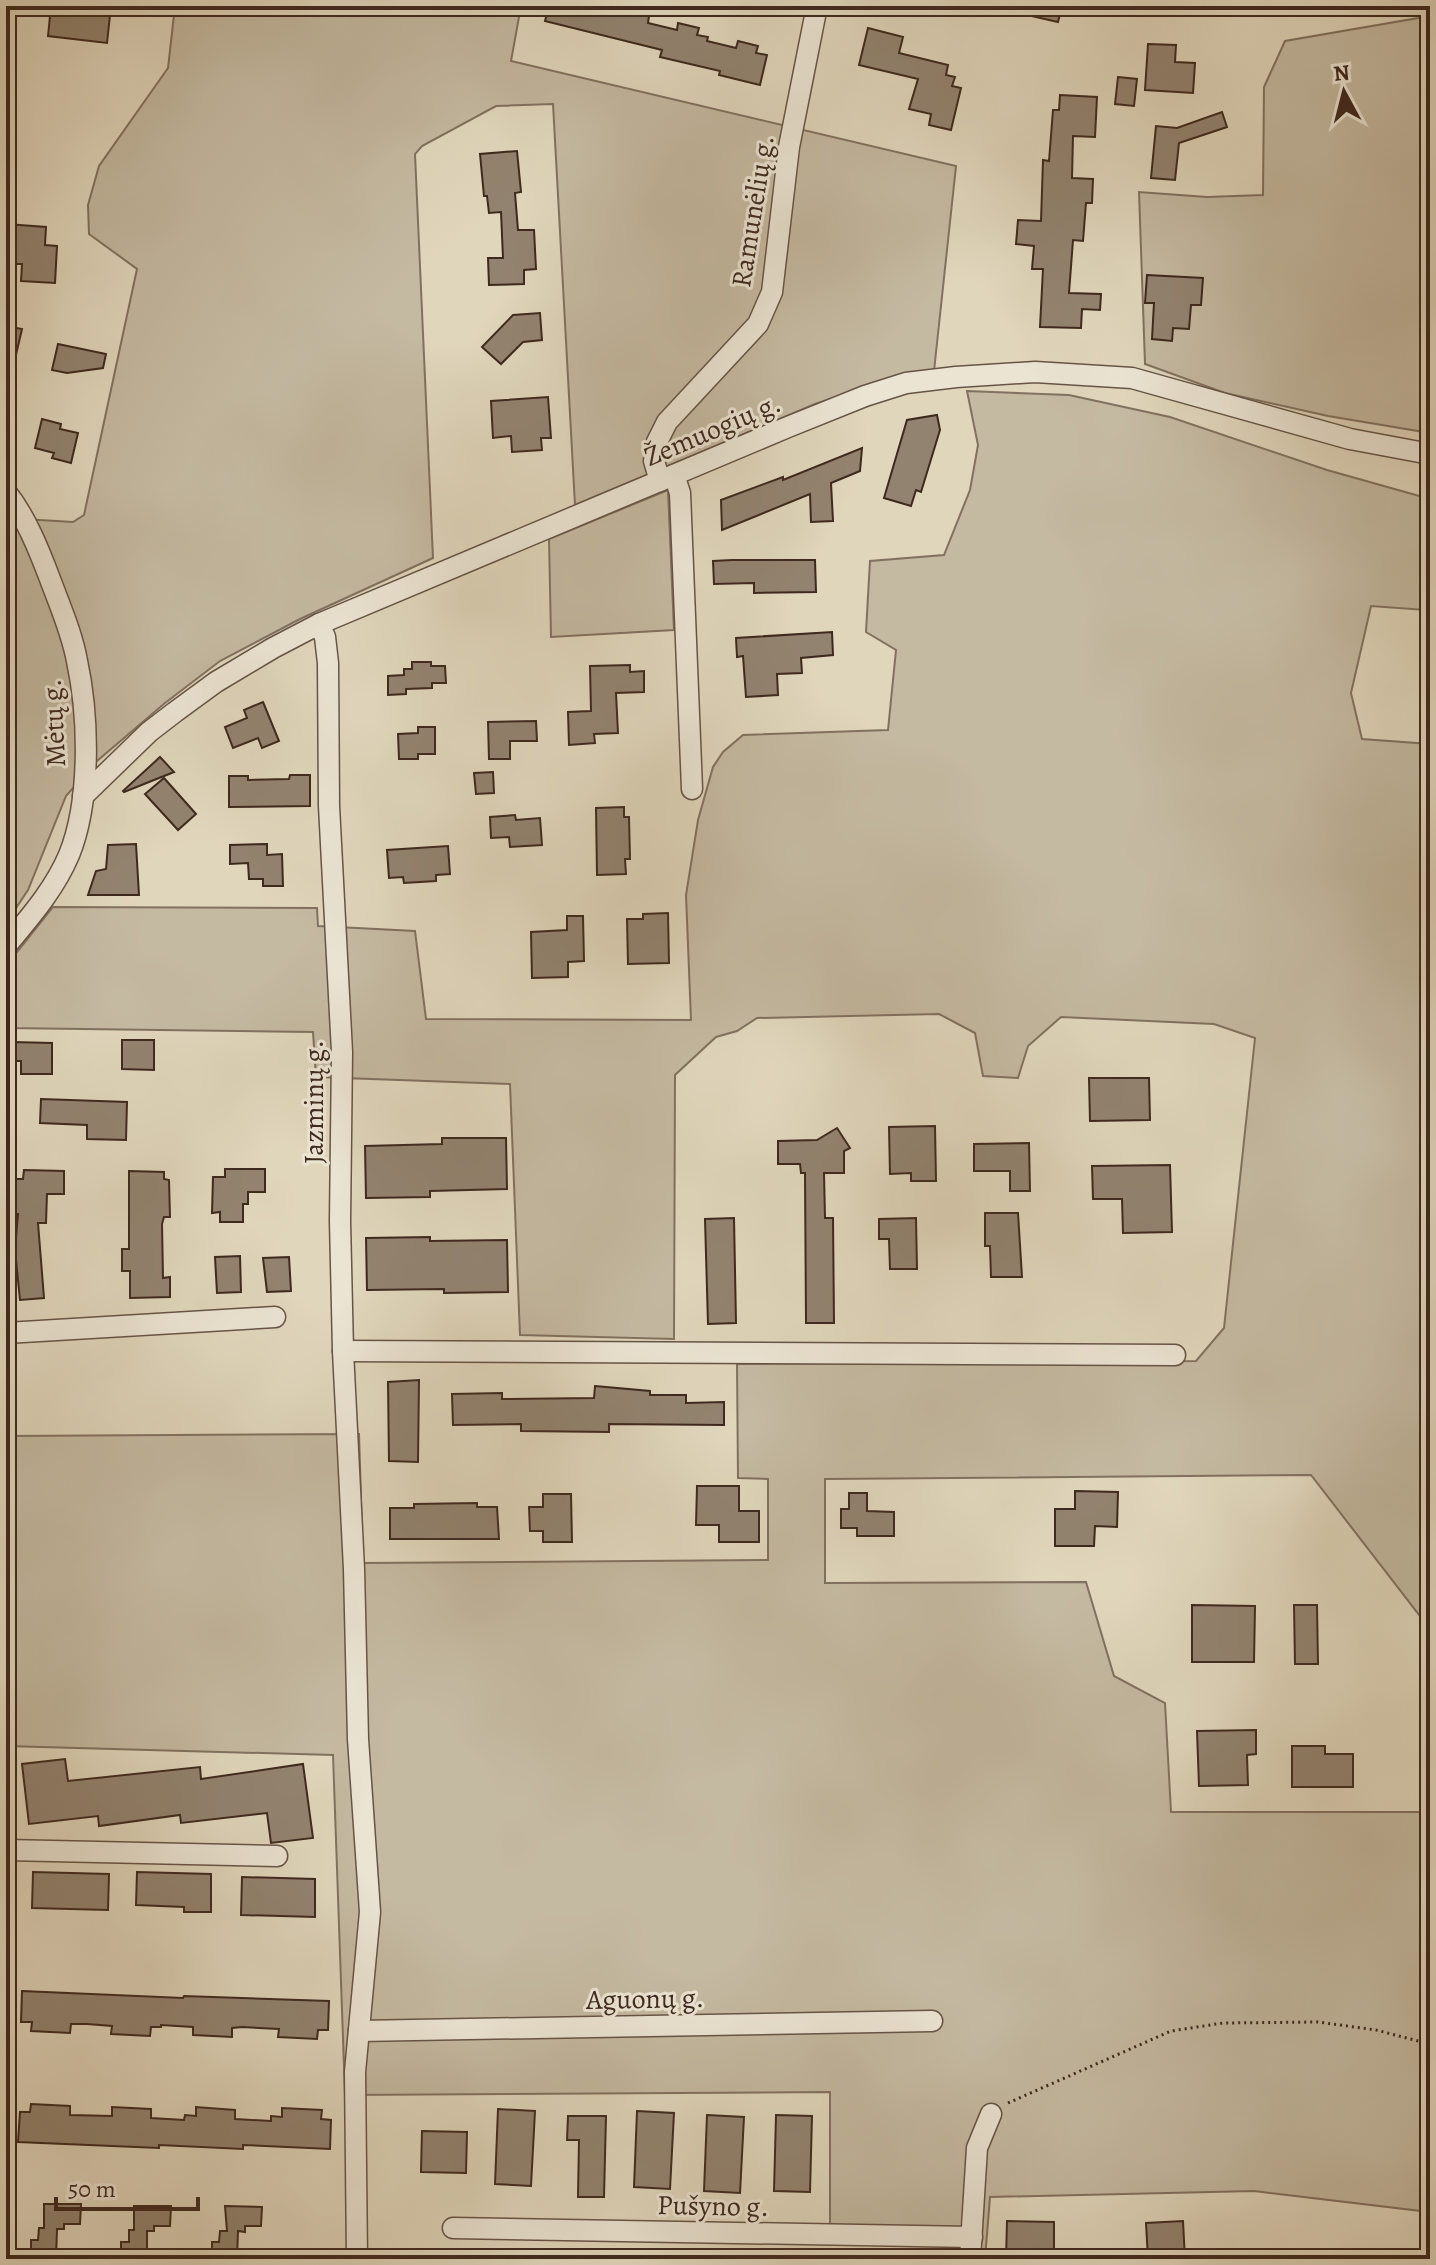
<svg xmlns="http://www.w3.org/2000/svg" width="1436" height="2265" font-family="Alegreya,serif">
  <style>
    .green { fill: #c4b9a1; stroke: #817160; stroke-width: 2 }
    .building { fill: #928370; stroke: #3e291e; stroke-width: 2 }
    .lines { fill: none; stroke-linecap: round; stroke-linejoin: round }
    .minor-casing { stroke: #665446; stroke-width: 23 }
    .path { stroke: #3e291e; stroke-width: 3; stroke-dasharray: 2 4; stroke-linecap: butt }
    .minor { stroke: #ebe4d3; stroke-width: 20 }
    .labels { text-anchor: middle; stroke-width: 6; stroke-linejoin: round; paint-order: stroke }
    .street-label { font-size: 28px; fill: #3e291e; stroke: #ebe4d3 }
  </style>
  <rect width="100%" height="100%" fill="#e0d6bc"/>
  <filter id="stains"><feTurbulence type="fractalNoise" baseFrequency=".0025" numOctaves="4"/><feColorMatrix values="0 0 0 0 .2 0 0 0 0 .09 0 0 0 0 .02 0 0 0 .5 -.17"/></filter>
  <radialGradient id="worn" r=".72"><stop offset=".6" stop-color="#630" stop-opacity="0"/><stop offset="1" stop-color="#630" stop-opacity=".3"/></radialGradient>
  <g class="green">
    <path d="M175 6H521L511 61 956 166 934 371 894 378 815 404 575 505 553 104 496 106 422 146 415 154 433 558 300 619 220 661 165 703 97 761 66 796 28 890 6 923V518L73 522 84 515 137 269 89 234 88 205 99 166 168 68Z"/>
    <path d="M1430 16V433L1328 416 1225 393 1145 364 1139 192 1207 197 1263 195 1264 87 1285 41Z"/>
    <path d="M967 391 1069 395 1170 417 1327 470 1423 497 1425 610 1371 606 1351 693 1362 739 1430 744V1629L1311 1475 825 1479V1583L1086 1582 1114 1676 1165 1703 1171 1812H1430V2212L1254 2191 990 2197 985 2259H961L965 2228 830 2225V2092L345 2095 333 1755 6 1746V1436L359 1434 363 1563 768 1560V1479L738 1478 737 1364 1196 1361 1224 1328 1255 1038 1214 1024 1061 1017 1028 1046 1018 1078 983 1076 975 1033 939 1014 757 1018 737 1031 716 1037 675 1075 674 1339 520 1335 510 1084 316 1077 313 1032 6 1028V966L53 907 317 908 318 926 415 931 426 1019 691 1020 686 895 698 820 713 767 723 752 743 735 888 730 896 650 866 632 870 561 944 555 970 490 978 445Z"/>
    <path d="M668 490 674 630 551 637 549 539Z"/>
  </g>
  <g class="building">
    <path d="M51 6H111L107 43 48 36Z"/>
    <path d="M549 6H640L639 13 649 16 648 23 677 30 678 23 699 28 697 35 708 37 707 41 736 48 738 41 758 46 756 53 767 55 760 85 719 75 720 71 660 57 662 50 545 21Z"/>
    <path d="M1015 6H1062L1058 22 1014 12Z"/>
    <path d="M868 28 903 37 899 53 948 65 946 75 955 77 952 86 961 88 951 130 929 125 931 114 909 109 918 79 859 65Z"/>
    <path d="M1148 44 1176 45 1175 62 1195 63 1193 93 1145 90Z"/>
    <path d="M1118 77 1137 79 1134 106 1115 104Z"/>
    <path d="M1060 95 1097 97 1095 137 1073 136 1072 178 1093 179 1092 203H1086L1083 241 1073 240 1069 293 1101 294 1100 310 1082 309 1081 328 1040 327 1043 269H1032L1034 246 1016 244 1018 220 1041 221 1043 160 1049 161 1053 110H1059Z"/>
    <path d="M1222 112 1227 127 1179 143 1175 180 1151 178 1156 126 1177 128Z"/>
    <path d="M517 151 521 192 515 193 518 230H534L536 269 524 270V284L489 285 488 258H503L501 212 489 213 487 196H484L480 154Z"/>
    <path d="M6 224 46 227 45 245 57 246 55 283 21 281 22 264H12V250H6Z"/>
    <path d="M1147 275 1203 278 1201 305H1191L1189 329 1173 328 1172 341 1152 339 1154 303H1145Z"/>
    <path d="M540 313 542 340 523 342 501 364 482 347 513 315Z"/>
    <path d="M6 326 22 329 12 372H6Z"/>
    <path d="M58 344 106 354 103 368 67 373 52 370Z"/>
    <path d="M548 397 551 438H541L542 450 512 452 511 436 493 438 491 401Z"/>
    <path d="M937 415 940 430 921 492 916 490 911 506 884 498 907 420Z"/>
    <path d="M42 419 61 424 60 429 78 433 71 463 52 458 54 453 35 448Z"/>
    <path d="M862 448 860 471 831 483 833 521 811 522 810 494 722 530 721 500 783 477V480Z"/>
    <path d="M732 560H815L816 592 754 593V583L714 584 713 561Z"/>
    <path d="M832 632 833 655 801 658 802 673 777 674 778 695 746 697 743 656 737 657 736 638Z"/>
    <path d="M412 662H431V666H445L446 683H432V688L406 689V694L388 695V676L404 675V669H412Z"/>
    <path d="M630 665V672L644 671V692L616 693 618 733 594 734 595 743 569 745 568 712 591 711 590 666Z"/>
    <path d="M263 702 279 741 262 748 258 738 233 748 225 727 247 718 244 710Z"/>
    <path d="M536 721 537 741H510V759H489L488 722Z"/>
    <path d="M418 727H435V754H418V759H399L398 734 418 733Z"/>
    <path d="M160 757 174 772 124 792 123 791Z"/>
    <path d="M493 772 494 793 476 794 474 773Z"/>
    <path d="M290 775H310V806L229 807V776H248V780L289 779Z"/>
    <path d="M164 778 196 814 178 830 145 794Z"/>
    <path d="M624 807V817H629L630 859H625L626 874 597 875 596 808Z"/>
    <path d="M515 815 516 820 540 818 542 845 510 847 509 837 491 838 490 817Z"/>
    <path d="M136 844 139 895H88L96 871 106 869 108 845Z"/>
    <path d="M267 844V855L282 854 283 886H263V879H249L248 863 230 864V845Z"/>
    <path d="M448 846 450 874 436 875V881L404 883 403 877 389 878 387 850Z"/>
    <path d="M668 913 669 963 628 964 627 919H643V914Z"/>
    <path d="M567 916H583L584 961 568 962V977L532 978 531 932 567 930Z"/>
    <path d="M122 1040H154V1070L122 1069Z"/>
    <path d="M12 1042 52 1043V1074H21V1061H12Z"/>
    <path d="M1089 1078H1149L1150 1120 1090 1121Z"/>
    <path d="M41 1099 127 1102 126 1140 87 1139V1125L40 1123Z"/>
    <path d="M935 1126 936 1181H911V1173L890 1174 889 1127Z"/>
    <path d="M837 1128 850 1148 844 1151V1173H824L825 1218H833L834 1323H806L805 1173H801L800 1164H778V1141L817 1140Z"/>
    <path d="M442 1138H506L507 1189 430 1191V1197L366 1198 365 1146 442 1144Z"/>
    <path d="M1029 1143 1030 1191H1010V1171H974V1144Z"/>
    <path d="M1170 1165 1172 1232 1123 1233 1122 1199H1093L1092 1166Z"/>
    <path d="M225 1169H265V1192H248V1204H243V1222H220V1212L212 1213 213 1177H225Z"/>
    <path d="M24 1170 64 1171V1194H47L46 1223H38L44 1298 20 1300 15 1250 18 1214H10L11 1179H23Z"/>
    <path d="M129 1171 164 1172V1179L169 1180 170 1217H164L162 1224 163 1278 170 1277V1297L130 1298V1271H122V1249H129Z"/>
    <path d="M985 1213H1018L1022 1277H991L990 1246H985Z"/>
    <path d="M734 1218 736 1323 708 1324 705 1219Z"/>
    <path d="M916 1218 917 1269H890L889 1239H879V1219Z"/>
    <path d="M430 1237V1241L507 1240 508 1292 444 1293V1289L367 1290 366 1238Z"/>
    <path d="M240 1256 241 1292 217 1293 215 1257Z"/>
    <path d="M289 1257 291 1291 267 1292 263 1258Z"/>
    <path d="M419 1380 418 1462 389 1461 388 1382Z"/>
    <path d="M595 1386 650 1391V1395H686V1403L724 1402V1425L609 1424V1432L521 1431V1424L453 1425 452 1394 502 1393V1399L594 1398Z"/>
    <path d="M697 1486H739V1511H759V1542H719V1525H696Z"/>
    <path d="M1075 1491 1118 1492 1117 1527 1095 1526 1094 1546H1055V1509H1075Z"/>
    <path d="M849 1493H867V1511L894 1512V1536H857V1528H841V1509H849Z"/>
    <path d="M543 1494H571L572 1542H543V1531H530L529 1507H543Z"/>
    <path d="M477 1503V1507H497L499 1539H390V1508H414V1504Z"/>
    <path d="M1192 1605 1255 1606 1254 1662H1192Z"/>
    <path d="M1294 1605H1317L1318 1664H1295Z"/>
    <path d="M1256 1730V1754L1247 1755 1248 1785 1199 1786 1197 1731Z"/>
    <path d="M1292 1746H1325V1754H1353V1787H1292Z"/>
    <path d="M65 1759 68 1781 200 1767 201 1779 303 1764 313 1838 271 1843 267 1813 181 1823 180 1815 99 1826 98 1816 29 1824 22 1764Z"/>
    <path d="M33 1872 109 1874 108 1910 32 1908Z"/>
    <path d="M137 1872 211 1874V1912H184V1907L136 1905Z"/>
    <path d="M242 1877 315 1879V1917L241 1915Z"/>
    <path d="M22 1991 183 1998 184 1996 329 2001 328 2030H318L317 2039 278 2037 279 2029 242 2027 232 2028V2037L193 2035V2027L161 2025V2027H151L150 2036 111 2034 112 2026 87 2024H71L70 2033 31 2031 32 2022H21Z"/>
    <path d="M31 2104 70 2106V2115L112 2116V2107L151 2109V2118L184 2120 185 2115 196 2116V2107L235 2110V2119L271 2121V2116L282 2117V2108L322 2110 321 2119 331 2120 330 2149 243 2145V2149L159 2145V2148L18 2142 20 2112H30Z"/>
    <path d="M498 2109 535 2111 531 2186 495 2184Z"/>
    <path d="M637 2111 674 2113 670 2189 634 2187Z"/>
    <path d="M707 2115 744 2117 740 2193 704 2191Z"/>
    <path d="M776 2115 812 2116 810 2192 774 2191Z"/>
    <path d="M568 2116H606L604 2197H578L579 2140H567Z"/>
    <path d="M422 2131 467 2132 466 2173 421 2172Z"/>
    <path d="M44 2204H81L80 2224H64V2229H57L56 2259H31V2240H38L39 2228H44Z"/>
    <path d="M134 2206H171L170 2226H154V2231H147V2259H121V2242H129V2230H134Z"/>
    <path d="M225 2206 262 2207 261 2226H245V2232L238 2231 237 2259H212V2242H219L220 2231H227Z"/>
    <path d="M1007 2221 1054 2222V2259H1006Z"/>
    <path d="M1183 2221 1185 2259H1148L1146 2223Z"/>
  </g>
  <g class="lines">
    <g class="minor-casing">
      <g id="minor">
        <path d="M674 475 680 493 692 789"/>
        <path d="M660 481 654 461 657 442 667 422 758 324 772 292 789 147 817 6"/>
        <path d="M6 492C26 517 39 550 50 579 60 606 72 633 77 661 89 717 91 801 69 855 54 890 30 917 6 946"/>
        <path d="M319 624 325 637 328 663 329 806 342 1052 340 1221 343 1351 354 1569 358 1739 370 1912 355 2072 357 2259"/>
        <path d="M83 796 149 732 175 712 216 682 273 648 319 624 788 427 865 396 906 383 956 377 1035 372 1132 378 1350 439 1430 454"/>
        <path d="M6 1333 275 1317"/>
        <path d="M343 1351 1175 1355"/>
        <path d="M6 1850 277 1856"/>
        <path d="M359 2031 932 2021"/>
        <path d="M453 2228 972 2237"/>
        <path d="M970 2259 977 2148 991 2114"/>
      </g>
    </g>
    <path class="path" d="M1008 2103 1171 2031 1223 2023 1318 2022 1376 2030 1430 2044"/>
    <use href="#minor" class="minor"/>
  </g>
  <g class="labels">
    <g class="street-label">
      <text transform="translate(752 211) rotate(-81)" y="10">Ramunėlių g.</text>
      <text transform="translate(712 429) rotate(-23)" y="10">Žemuogių g.</text>
      <text transform="translate(53 723) rotate(-93)" y="10">Mėtų g.</text>
      <text transform="translate(313 1102) rotate(-90)" y="10">Jazminų g.</text>
      <text transform="translate(645 1998) rotate(-1)" y="10">Aguonų g.</text>
      <text transform="translate(713 2205) rotate(1)" y="10">Pušyno g.</text>
    </g>
  </g>
  <rect width="1436" height="2265" fill="none" stroke="#e0d6bc" stroke-width="32"/>
  <rect x="8" y="8" width="1420" height="2249" fill="none" stroke="#3e291e" stroke-width="4"/>
  <rect x="16" y="16" width="1404" height="2233" fill="none" stroke="#3e291e" stroke-width="2"/>
  <g transform="translate(1344 92) rotate(353)" stroke="#ebe4d3" stroke-width="6" paint-order="stroke">
  <path d="M0-6L14 30L0 20L-14 30Z" fill="#3e291e"/>
  <text y="-12" font-size="22" font-weight="bold" text-anchor="middle" fill="#3e291e">N</text>
  </g>
  <path d="M56 2197v12h142v-12" fill="none" stroke="#3e291e" stroke-width="4"/>
  <text x="68" y="2197" font-size="24" fill="#3e291e" stroke="#ebe4d3" stroke-width="6" paint-order="stroke">50 m</text>
  <rect width="100%" height="100%" filter="url(#stains)"/>
  <rect width="100%" height="100%" fill="url(#worn)"/>
</svg>
